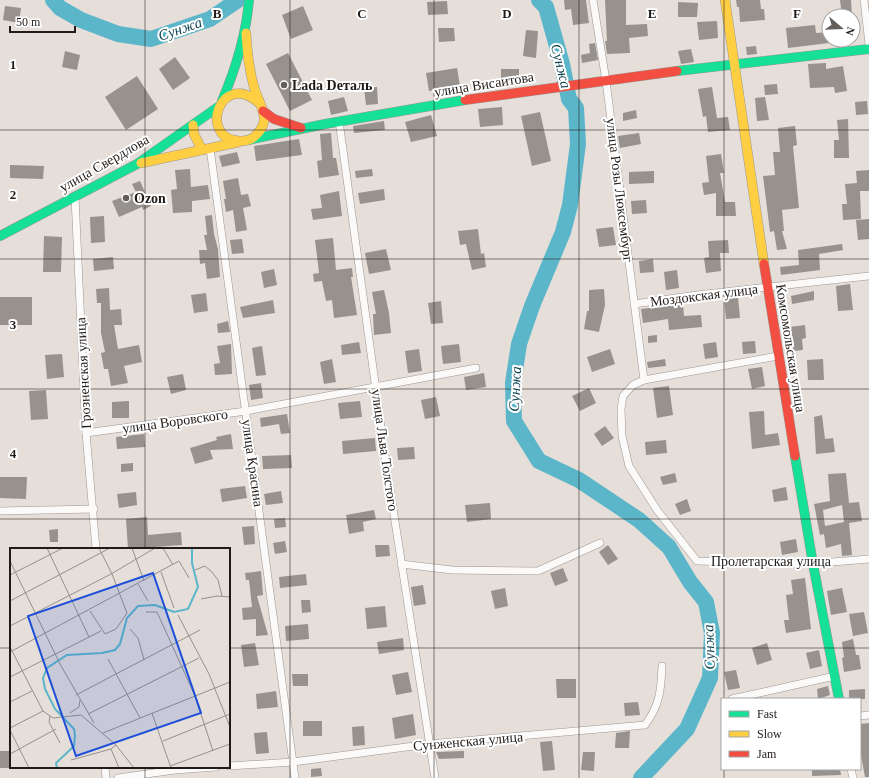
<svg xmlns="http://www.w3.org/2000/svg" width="869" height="778" font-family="'Times New Roman',serif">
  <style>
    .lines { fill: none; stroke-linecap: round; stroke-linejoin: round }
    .river { stroke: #5cb6ca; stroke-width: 16 }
    .building { fill: #98928f; fill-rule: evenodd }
    .street-casing { stroke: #9c9693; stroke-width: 8 }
    .fast-casing { stroke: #9c9693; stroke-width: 10 }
    .slow-casing { stroke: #9c9693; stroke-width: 10 }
    .jam-casing { stroke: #9c9693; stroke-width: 10 }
    .street { stroke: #fbfaf9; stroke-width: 7 }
    .fast { stroke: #16e098; stroke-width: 9 }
    .slow { stroke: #ffcf43; stroke-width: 9 }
    .jam { stroke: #f24e42; stroke-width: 9 }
    .grid { fill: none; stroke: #201b18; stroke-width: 1; stroke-opacity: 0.55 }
    .poi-dot { fill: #655f5c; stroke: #fff; stroke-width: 1.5 }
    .labels { text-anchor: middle; stroke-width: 4; stroke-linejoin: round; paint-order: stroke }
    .street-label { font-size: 14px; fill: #201b18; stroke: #fff }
    .poi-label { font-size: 14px; font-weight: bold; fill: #201b18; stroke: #fff; text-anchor: start }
    .water-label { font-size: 15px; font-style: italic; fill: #124653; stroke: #fff }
    .inset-river { fill: none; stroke: #5cb6ca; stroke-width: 2 }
    .inset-road { fill: none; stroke: #96908c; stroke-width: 1 }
    .view { fill: #1d4ed8; fill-opacity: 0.15; stroke: #1d4ed8; stroke-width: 2 }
    .inset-edge { fill: none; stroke: #201b18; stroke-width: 2 }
    .grid-label { font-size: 13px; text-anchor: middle; font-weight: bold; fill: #201b18; stroke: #fff; stroke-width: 4; stroke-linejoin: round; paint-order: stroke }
  </style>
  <rect width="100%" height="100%" fill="#e5ded9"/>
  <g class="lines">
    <g class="river">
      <path d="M53 0 60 8 81 20 118 34 151 39 210 19 238 0"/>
      <path d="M539 0 546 7 562 64 569 99 576 108 578 144 570 205 563 232 532 306 519 344 513 383 514 421 539 461 579 480 639 520 669 547 690 582 706 602 712 633 710 678 687 729 641 778"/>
    </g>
  </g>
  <g class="building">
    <path d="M564 0H586L589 23 573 25 571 9 565 10Z"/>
    <path d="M605 0H626V25L647 24 648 36 629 38 630 53 607 54 605 41H607Z"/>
    <path d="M736 0H760L761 9H764L765 20 740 22 739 7H737Z"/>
    <path d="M840 0H851L852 16H842Z"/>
    <path d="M447 1 448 14 428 15 427 2Z"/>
    <path d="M678 2 698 3 697 17H678Z"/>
    <path d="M5 6 21 8 19 23 3 20Z"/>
    <path d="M303 6 313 30 291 39 282 15Z"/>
    <path d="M717 21 718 38 699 40 697 22Z"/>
    <path d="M815 25 816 33 829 32V43L788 48 786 28Z"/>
    <path d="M438 28H454L455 41 439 42Z"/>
    <path d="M526 30 538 31 536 58 523 56Z"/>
    <path d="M595 43 598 60 582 63 581 55 590 53 589 44Z"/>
    <path d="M756 46 757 54 747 55 746 47Z"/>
    <path d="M691 49 694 62 681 64 678 51Z"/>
    <path d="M65 51 80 55 77 70 62 67Z"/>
    <path d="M288 53 312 100 290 111 266 64Z"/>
    <path d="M175 57 190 78 173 90 159 69Z"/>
    <path d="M826 63V69L843 66 847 91 835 93 834 87 810 88 808 64Z"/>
    <path d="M457 68 460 86 429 91 426 73Z"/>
    <rect x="501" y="69" width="18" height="11"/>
    <path d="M137 76 158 109 126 130 105 97Z"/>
    <path d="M777 84 778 94 765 95 764 85Z"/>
    <path d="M377 87 378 104 366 105 364 88Z"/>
    <path d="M712 87 717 118 728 117 730 130 708 132 706 116 703 117 698 89Z"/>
    <path d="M344 97 348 111 331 115 328 101Z"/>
    <path d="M765 97 769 120 757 121 755 98Z"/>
    <path d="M867 101 868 114 856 115 855 102Z"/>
    <path d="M502 107 503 125 480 127 478 109Z"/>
    <path d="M636 110 637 118 623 121V113Z"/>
    <path d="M540 112 551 161 532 166 521 116Z"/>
    <path d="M431 115 437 136 411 142 405 122Z"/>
    <path d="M848 119 849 158H834V140H839L837 120Z"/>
    <path d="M384 121 385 130 354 133 353 126Z"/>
    <path d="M795 126 797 145 793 146 799 208 782 210 784 231H782L787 249 777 250 774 231 770 232 763 176 775 175 773 152H780L778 128Z"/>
    <path d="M331 133 333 158H336L339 175 319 178 317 161 322 160 320 134Z"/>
    <path d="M639 133 641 144 620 148 618 136Z"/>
    <path d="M299 139 302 155 256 161 254 146Z"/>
    <path d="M237 152 240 163 222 167 219 156Z"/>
    <path d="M721 154 724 173H720L725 202H735L736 216H716V193L704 195 702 183 709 182 706 156Z"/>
    <path d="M10 165 44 166 43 179 10 178Z"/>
    <path d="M190 169 191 187 208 185 210 199 192 201V212L173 213 171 190 177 189 175 170Z"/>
    <path d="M372 169 373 176 356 178 355 171Z"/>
    <path d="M869 170V191H860L861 219 843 220 842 204H847L845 184 857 183 856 171Z"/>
    <path d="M654 171V183L629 184V172Z"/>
    <path d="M238 178 241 195 248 194 251 206 243 208 247 230 236 232 233 210 226 212 224 199H226L223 181Z"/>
    <path d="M140 181 151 206 143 210 142 207 119 217 112 201 136 192 132 184Z"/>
    <path d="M384 189 385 200 360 204 358 193Z"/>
    <path d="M339 191 342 216 313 220 311 209 322 208 320 195Z"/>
    <path d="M646 200 647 213 632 214 631 201Z"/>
    <path d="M212 215 214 234 218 249 220 277 207 279 205 263 200 264 199 250H207L204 235H207L205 216Z"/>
    <path d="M104 216 105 242 91 243 90 217Z"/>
    <path d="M869 219V239L858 240 856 220Z"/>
    <path d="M613 227 616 245 599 247 596 229Z"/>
    <path d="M478 229 481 254 484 253 486 267 472 270 466 244 460 245 458 231Z"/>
    <path d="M44 236 62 237 61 272H43Z"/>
    <path d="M333 238 336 270 352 268 353 277H351L357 315 334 318 332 300 326 301 322 281 314 282 313 274 319 273 315 240Z"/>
    <path d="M242 239 244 253 232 254 230 240Z"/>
    <path d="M728 240 729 253H720L721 271 706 273 704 258 709 257 708 241Z"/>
    <path d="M842 244 843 250 819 254 820 270 781 275 780 267 799 265 798 250Z"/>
    <path d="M386 249 391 270 369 274 365 253Z"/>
    <path d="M113 257 114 269 94 271 93 259Z"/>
    <path d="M653 259 654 272 640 273 639 261Z"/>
    <path d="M274 269 277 285 264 288 261 272Z"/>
    <path d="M677 270 679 288 666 290 664 272Z"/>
    <path d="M850 284 853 310 838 311 836 286Z"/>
    <path d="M109 288 110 310 121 309 122 325H114L118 349 139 345 142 362 124 366 128 383 111 386 108 369H104L101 353 105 352 101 333V303H97L96 289Z"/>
    <path d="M604 289 605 305 599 332 584 329 587 311H589V290Z"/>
    <path d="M384 290 389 313 391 333 374 335 373 314H376L372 292Z"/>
    <path d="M814 291V300L792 304 791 296Z"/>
    <path d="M206 293 208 311 194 313 191 295Z"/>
    <rect x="0" y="297" width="32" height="28"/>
    <path d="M738 297 740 318 726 319 724 298Z"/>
    <path d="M273 300 275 313 243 318 240 307Z"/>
    <path d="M441 301 443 323 431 324 428 303Z"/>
    <path d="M683 304 684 316 701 315 702 327 669 330 668 319 643 323 641 309Z"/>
    <path d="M228 321 230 332 218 333 217 324Z"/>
    <path d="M805 325 806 338 802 339 803 350 793 351 789 327Z"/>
    <path d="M657 335V342L648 343V336Z"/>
    <path d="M755 341 756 353 743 354 742 342Z"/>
    <path d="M359 342 361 353 342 355 341 345Z"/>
    <path d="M716 342 718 357 705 359 703 344Z"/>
    <path d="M231 344 232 374 215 375 214 364 220 363 217 346Z"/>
    <path d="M459 344 461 362 443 364 441 346Z"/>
    <path d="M262 346 266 375 256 376 252 348Z"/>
    <path d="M419 349 422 371 408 373 405 351Z"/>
    <path d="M610 349 615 364 592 372 587 357Z"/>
    <path d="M62 354 64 377 47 379 45 355Z"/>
    <path d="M332 359 336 382 324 384 320 362Z"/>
    <path d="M665 359 666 366 648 368 647 362Z"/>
    <path d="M823 359 824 380H808L807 360Z"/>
    <path d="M762 367 765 386 752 389 748 369Z"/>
    <path d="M484 373 486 387 466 390 464 377Z"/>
    <path d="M183 374 186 390 171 394 167 377Z"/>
    <path d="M261 383 263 398 251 400 249 385Z"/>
    <path d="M669 386 673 415 657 418 653 388Z"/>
    <path d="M589 388 596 403 580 411 572 396Z"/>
    <path d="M46 390 48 419 31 420 29 391Z"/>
    <path d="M436 397 440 416 425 419 421 400Z"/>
    <path d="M129 401V418H112V402Z"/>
    <path d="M360 401 362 417 340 419 338 403Z"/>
    <path d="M764 411 765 435 778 433 780 445 752 449 749 412Z"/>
    <path d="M287 414 290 433 281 434 279 424 261 427 260 418Z"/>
    <path d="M822 415 825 439 833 438 835 452 816 454 814 417Z"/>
    <path d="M605 426 614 438 602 446 594 434Z"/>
    <path d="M144 434 145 447 117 449 116 437Z"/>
    <path d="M231 434 233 449 210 450 213 459 195 464 190 448 217 440 216 437Z"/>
    <path d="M375 438 376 451 343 454 342 441Z"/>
    <path d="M666 440 667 453 646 455 645 442Z"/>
    <path d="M414 447 415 459 398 460 397 448Z"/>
    <path d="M291 455 292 468 263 469 262 456Z"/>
    <path d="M133 463V471L121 472V464Z"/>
    <path d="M675 473 677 482 663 485 660 477Z"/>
    <path d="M846 473 849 503 859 502 862 521 849 523 852 555 842 556 841 544 826 548 824 534 820 535 814 504 830 501 828 474ZM842 505 844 522 825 526 823 510Z"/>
    <path d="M0 477H27L26 499 0 498Z"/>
    <path d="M245 486 247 498 222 502 220 489Z"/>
    <path d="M786 487 788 500 774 502 772 490Z"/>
    <path d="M281 491 283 503 266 505 264 494Z"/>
    <path d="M136 492 137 505 119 508 117 494Z"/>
    <path d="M687 499 691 511 680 515 675 504Z"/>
    <path d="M490 503 491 519 467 522 465 505Z"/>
    <path d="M374 510 376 519 363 522 364 531 349 534 346 515Z"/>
    <path d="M147 517 148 535 181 532 182 545 128 549 126 519Z"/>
    <path d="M285 518 286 527 275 528 274 519Z"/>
    <path d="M254 526 255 544 244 545 242 527Z"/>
    <path d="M58 529V542H50L49 530Z"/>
    <path d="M796 539 798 552 782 555 780 542Z"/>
    <path d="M285 541 287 552 275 554 273 543Z"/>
    <path d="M375 545H389L390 556 376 557Z"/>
    <path d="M608 545 618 559 608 565 599 552Z"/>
    <path d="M563 568 568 581 555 586 550 573Z"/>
    <path d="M261 571 263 595 257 596 268 635 256 636V619L243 620 242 608 252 607 249 580H246L245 573Z"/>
    <path d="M306 574 307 585 280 588 279 577Z"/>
    <path d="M805 578 811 629 786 633 784 620H789L786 595 793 594 791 580Z"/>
    <path d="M423 585 426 604 414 606 411 587Z"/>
    <path d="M505 588 508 606 495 609 491 591Z"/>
    <path d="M842 588 847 612 831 615 827 591Z"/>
    <path d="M301 600H310L311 612 302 613Z"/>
    <path d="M385 606 387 627 367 629 365 608Z"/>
    <path d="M864 612 868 633 853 636 849 614Z"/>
    <path d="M308 624 309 639 286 641 285 626Z"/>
    <path d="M403 638 404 650 379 654 377 642Z"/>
    <path d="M853 639 856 655H859L861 669 844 672 842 658 844 657 842 642Z"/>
    <path d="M255 643 259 665 244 667 241 645Z"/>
    <path d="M767 643 772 660 757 665 752 648Z"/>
    <path d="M819 650 822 666 810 669 806 653Z"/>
    <path d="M736 670 740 688 728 690 724 672Z"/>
    <path d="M408 672 412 692 396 695 392 675Z"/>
    <path d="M292 674H308V686H293Z"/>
    <path d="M556 679H576V698H557Z"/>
    <path d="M828 686 830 695 818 699 817 689Z"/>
    <path d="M865 689V699H849V690Z"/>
    <path d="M276 691 278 707 257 709 256 694Z"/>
    <path d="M638 702 640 715 625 716 624 703Z"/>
    <path d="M413 714 416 735 395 739 392 718Z"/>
    <rect x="303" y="721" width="19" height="15"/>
    <path d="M869 723V777H865L860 750V724Z"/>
    <path d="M364 726 365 745 353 746 352 727Z"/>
    <path d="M630 731 629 748H615L616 733Z"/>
    <path d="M267 732 269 753 256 754 254 733Z"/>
    <path d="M552 741 555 770 543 771 540 742Z"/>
    <path d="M0 751H11L10 768H0Z"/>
    <path d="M464 751V758L439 759 436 752Z"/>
    <path d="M583 752H595L594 771 581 770Z"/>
    <path d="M321 768 322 776 311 777V769Z"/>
    <path d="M812 769H840L841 775 812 776Z"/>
  </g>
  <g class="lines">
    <g class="street-casing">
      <g id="street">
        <path d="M593 0 606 81 644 380"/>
        <path d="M864 0 869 44"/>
        <path d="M339 121 387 470 435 778"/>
        <path d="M210 148 295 778"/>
        <path d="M75 197 86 433 96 549"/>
        <path d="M634 304 697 295 869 276"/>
        <path d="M778 356 644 380 633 385 623 396 621 409 622 436 629 466 657 510 697 561 808 564 869 559"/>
        <path d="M86 433 246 411 476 368"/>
        <path d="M0 511 94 509"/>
        <path d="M401 564 452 570 538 571 600 543"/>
        <path d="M732 699 835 676"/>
        <path d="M860 716 869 715"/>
        <path d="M229 766 293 762 429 744 645 725C660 705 661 690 662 666"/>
        <path d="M105 767 106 778"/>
        <path d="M851 769 853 778"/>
        <path d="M118 778 175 770 216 767"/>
      </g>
    </g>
    <g class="fast-casing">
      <g id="fast">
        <path d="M677 71 869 49"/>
        <path d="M222 101C236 68 246 36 249 0"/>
        <path d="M248 140 325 124 465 100"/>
        <path d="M0 236 137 164 218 107"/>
        <path d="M795 456 813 564 839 699"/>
      </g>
    </g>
    <g class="slow-casing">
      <g id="slow">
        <path d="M725 0 764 264"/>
        <path d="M246 33C247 51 249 69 254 87 257 98 264 108 264 119 264 126 261 130 256 135 252 140 246 141 240 141 197 140 220 67 260 104"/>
        <path d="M193 125 194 134 202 150"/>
        <path d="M141 163 239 142"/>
      </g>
    </g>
    <g class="jam-casing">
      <g id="jam">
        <path d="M465 100 677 71"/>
        <path d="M263 111 274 119 301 128"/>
        <path d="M764 264 795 456"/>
      </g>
    </g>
    <use href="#street" class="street"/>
    <use href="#fast" class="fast"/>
    <use href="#slow" class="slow"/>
    <use href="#jam" class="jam"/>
  </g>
  <path class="grid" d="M145 0V549M290 0V778M434 0V778M579 0V778M724 0V699M0 130H869M0 259H869M0 389H869M0 519H869M0 648H11M229 648H869M145 767V778M724 769V778"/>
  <g class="poi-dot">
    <circle cx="284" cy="85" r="4"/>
    <circle cx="126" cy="198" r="4"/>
  </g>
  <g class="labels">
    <g class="street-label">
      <text transform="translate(484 84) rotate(-9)" y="5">улица Висаитова</text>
      <text transform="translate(104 163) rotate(-30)" y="5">улица Свердлова</text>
      <text transform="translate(620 190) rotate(83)" y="5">улица Розы Люксембург</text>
      <text transform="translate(704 295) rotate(-7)" y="5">Моздокская улица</text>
      <text transform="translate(791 348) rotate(81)" y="5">Комсомольская улица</text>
      <text transform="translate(83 373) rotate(-93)" y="5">Грозненская улица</text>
      <text transform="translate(175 421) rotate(-8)" y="5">улица Воровского</text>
      <text transform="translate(385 450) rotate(82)" y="5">улица Льва Толстого</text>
      <text transform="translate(253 463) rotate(82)" y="5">улица Красина</text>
      <text x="771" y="566">Пролетарская улица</text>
      <text transform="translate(468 741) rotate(-5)" y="5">Сунженская улица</text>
    </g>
    <g class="poi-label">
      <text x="292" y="90">Lada Dеталь</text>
      <text x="134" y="203">Ozon</text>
    </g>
    <g class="water-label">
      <text transform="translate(180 29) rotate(-19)" y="5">Сунжа</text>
      <text transform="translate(561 66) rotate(76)" y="5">Сунжа</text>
      <text transform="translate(515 389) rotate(-87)" y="5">Сунжа</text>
      <text transform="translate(709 647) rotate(-92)" y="5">Сунжа</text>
    </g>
  </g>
  <g transform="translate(10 548)">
    <rect width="220" height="220" fill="#e5ded9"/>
    <path class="inset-river" d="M47 220 46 215 64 198 65 187 64 181 45 161 35 141 33 130 37 120 57 107 92 105 105 102 110 96 117 70 128 58 145 57 164 64 178 61 188 39 182 15V0"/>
    <path class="inset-road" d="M37 0 79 89M122 0 134 33M153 0 163 17M0 13 50 116 84 175M185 22 195 18 202 24 208 32 212 48M151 24 164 60M0 27 53 0M128 36 138 53M191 51 207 48 220 49M0 53 100 0M80 63 95 86 106 81 117 65 102 26 89 0M136 64H147L185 148 203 203M168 67 199 126 220 179M0 78 101 26 145 0M120 81 128 90 134 112M0 99 33 163 43 170 71 167 106 197 124 220M0 104 169 13 179 30M98 111 130 170M0 129 91 83M66 147 190 82M0 154 22 143M60 165 69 159 70 152M142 165 161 220M78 166 189 110M40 168 39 174 50 195M0 180 33 163M0 182 19 220M93 185 220 134M153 193 220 166M101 201 109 220M0 206 46 181M61 212 101 201 106 197M160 218 220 196"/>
    <path class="view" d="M143 25 191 165 66 208 18 68Z"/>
    <rect width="220" height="220" class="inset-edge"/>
  </g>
  <g class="grid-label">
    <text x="217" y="18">B</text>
    <text x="362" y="18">C</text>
    <text x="507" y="18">D</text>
    <text x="652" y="18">E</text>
    <text x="797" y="18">F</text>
    <text x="13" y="69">1</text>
    <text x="13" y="199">2</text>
    <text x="13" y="329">3</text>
    <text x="13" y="458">4</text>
  </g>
  <rect x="721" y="698" width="140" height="72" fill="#ffffff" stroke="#a6a4a3"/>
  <rect x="729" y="711" width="20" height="6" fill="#16e098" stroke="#a6a4a3"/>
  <text x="757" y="718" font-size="12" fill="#201b18">Fast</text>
  <rect x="729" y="731" width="20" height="6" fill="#ffcf43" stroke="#a6a4a3"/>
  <text x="757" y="738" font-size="12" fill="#201b18">Slow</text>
  <rect x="729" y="751" width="20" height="6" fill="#f24e42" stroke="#a6a4a3"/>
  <text x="757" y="758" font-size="12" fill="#201b18">Jam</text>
  <g transform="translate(841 28) rotate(109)"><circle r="19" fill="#ffffff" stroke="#a6a4a3"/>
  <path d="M0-3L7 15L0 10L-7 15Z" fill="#655f5c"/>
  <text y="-6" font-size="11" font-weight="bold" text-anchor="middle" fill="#201b18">N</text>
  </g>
  <path d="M10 26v6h65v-6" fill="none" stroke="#201b18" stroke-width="2"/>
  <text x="16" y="26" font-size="12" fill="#201b18" stroke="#ffffff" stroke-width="3" paint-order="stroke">50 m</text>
</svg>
